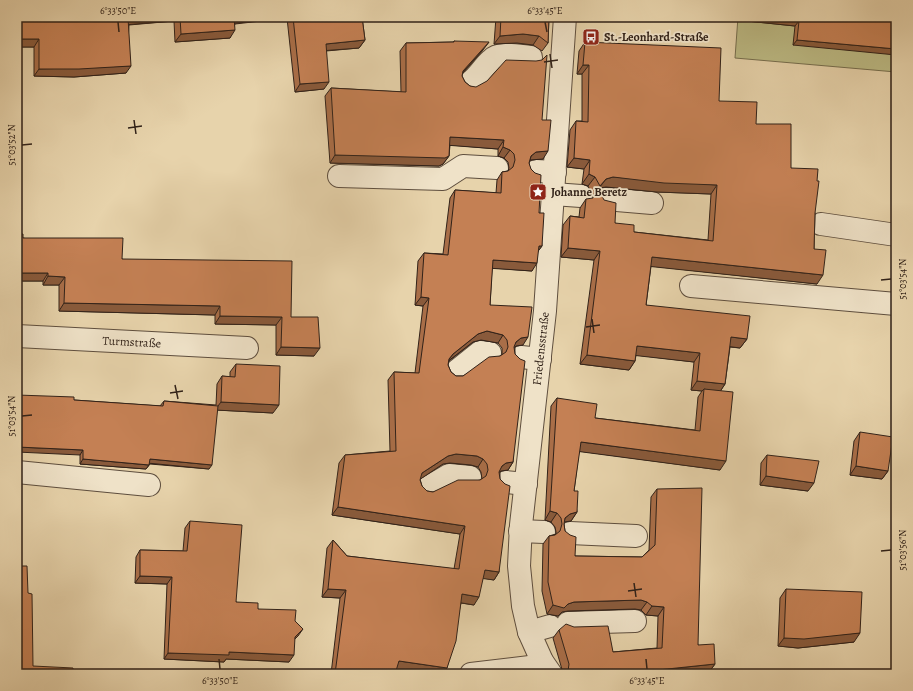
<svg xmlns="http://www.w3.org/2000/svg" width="913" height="691" font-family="Alegreya,serif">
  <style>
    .green { fill: #bcba84; stroke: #766e4e }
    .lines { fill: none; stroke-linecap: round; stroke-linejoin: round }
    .minor-casing { stroke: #5e4e3e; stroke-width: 24 }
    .minor { stroke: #efe2c8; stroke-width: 22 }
    .wall { fill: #a96e48; stroke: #312219; fill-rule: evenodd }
    .shaded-wall { fill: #895a3b; stroke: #312219 }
    .building { fill: #c48054; stroke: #312219; fill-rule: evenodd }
    .ticks { fill: none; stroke: #312219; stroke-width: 1.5 }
    .labels { text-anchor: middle; stroke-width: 3.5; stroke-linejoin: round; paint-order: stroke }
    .poi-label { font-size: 12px; font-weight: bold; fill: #312219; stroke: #efe2c8; text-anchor: start }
    .street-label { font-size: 12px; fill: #312219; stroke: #efe2c8 }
    .neatline { fill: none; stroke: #312219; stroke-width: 1.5 }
    .ticks-label { font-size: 10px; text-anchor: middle; fill: #312219 }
  </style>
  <rect width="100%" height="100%" fill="#e7d3ab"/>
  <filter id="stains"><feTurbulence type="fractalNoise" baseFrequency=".005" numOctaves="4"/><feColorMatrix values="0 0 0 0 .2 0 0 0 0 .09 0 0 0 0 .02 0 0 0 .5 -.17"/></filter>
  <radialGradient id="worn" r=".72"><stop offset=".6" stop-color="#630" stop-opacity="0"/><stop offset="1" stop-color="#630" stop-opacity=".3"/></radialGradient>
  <path class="green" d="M738 17H896V72L735 58Z"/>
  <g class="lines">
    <g class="minor-casing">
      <g id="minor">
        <path d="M469 83C479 76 482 68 491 60 499 51 520 56 531 57"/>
        <path d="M536 171 555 172"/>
        <path d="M339 176 443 179 463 166 497 168"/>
        <path d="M553 194 581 196"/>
        <path d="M605 199 652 203"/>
        <path d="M821 224 896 235"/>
        <path d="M691 286 896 304"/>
        <path id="s1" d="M17 336 247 348"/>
        <path d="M521 357 540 359"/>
        <path d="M455 372 480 352 490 353"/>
        <path d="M17 472 149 485"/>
        <path d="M506 482 526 484"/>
        <path d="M427 488 449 475 470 477"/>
        <path d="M520 531 544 532"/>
        <path d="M570 533 636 536"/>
        <path d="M568 623 635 621"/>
        <path d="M529 632 550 626"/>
        <path d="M471 674 530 667 542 661"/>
        <path id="s2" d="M551 674 542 661 529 632 523 606 519 566 521 525 545 311 565 17"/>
      </g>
    </g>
    <use href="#minor" class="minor"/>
  </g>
  <g class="wall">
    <path d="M17 17H362L365 40 359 48 326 51 324 89 295 92 287 18 235 24 230 38 175 42 174 21 129 25 126 73 74 77 34 76V47H17Z"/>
    <path d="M496 17H549L548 43 542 51 533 45 517 43 494 44Z"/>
    <path d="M708 17H896L793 45 795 26Z"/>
    <path d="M454 41 483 50 463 73 462 76 465 82 470 86 542 120 543 159 530 160 529 163 539 213 542 246 538 251 532 271 492 268 490 305 523 345 516 346 515 347 513 462 508 470 501 471 500 472 499 572 494 580 483 578 474 605 461 603 447 668 442 674H428L396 670 395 674H331L340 598 322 597 327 548 333 540 347 556 454 569 460 534 332 515 339 463 345 455 390 451 388 380 394 372 415 373 423 306 415 305 418 261 424 253 443 254 450 198 455 190 496 193 497 180 502 172 508 171 509 168 508 162 504 158 498 156V149L450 145 449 156 443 164 439 166 330 163 325 96 331 88 401 92 400 51 406 43 453 42ZM481 340 498 343 502 348V355L500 356 463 376H456L451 372 448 365 449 361 473 342ZM450 463 471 465 478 467 481 472 482 479 480 480 433 492 427 491 422 486 420 479 443 464Z"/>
    <path d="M585 42 719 101 756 124 791 168 815 213 814 249 817 284 651 266 646 305 747 339 740 348 730 347 725 384 721 390 720 470 579 451 574 491 577 512 571 521 564 522V524L565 531 575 556 642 557 649 550 651 497 657 489 698 645 715 664 709 672 694 674H563V673L553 638 559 630 613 652 657 648 658 616 646 615 641 610 635 609 568 611 562 612 558 616 547 614 542 591 543 544 549 536 556 534V532L555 527 551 522 545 520 551 406 557 398 595 418 695 430 698 397 702 391 691 390 694 362 636 355 635 361 629 370 580 364 594 260 561 257 563 225 570 216 579 217 580 208 586 199 615 223 634 232 708 240 711 194 657 192 606 187 599 188 593 196 588 186 582 184 584 169 567 167 570 130 576 121H582V74H577L579 51Z"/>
    <path d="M17 234 23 238 122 259 291 317 314 356 276 355V325L215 324V315L59 311V285H43V281H17Z"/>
    <path d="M236 364 273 413 217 410 209 469 150 464 146 469 80 464V455L74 400 160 406 164 401 216 405 217 384 222 376 230 377V372Z"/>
    <path d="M860 432 888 471 882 479 850 475 854 441Z"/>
    <path d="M767 455 808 491 760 485 761 463Z"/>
    <path d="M190 521 236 602 295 621 298 636 294 640 289 662 226 659 224 662 164 659 167 584 135 583 136 557 140 550 183 551 185 528Z"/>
    <path d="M786 589 854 642 798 648 778 646 780 598Z"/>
  </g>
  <g class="shaded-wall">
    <path d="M134 17H176L174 21 123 25 128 18Z"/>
    <path d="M233 17H287V18L228 24Z"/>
    <path d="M708 17H761L799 21 795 26Z"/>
    <path d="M235 30 230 38 175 42 181 34Z"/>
    <path d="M523 34 539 36 533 45 517 43 494 44 500 36Z"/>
    <path d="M18 39H39L34 47H17V40Z"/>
    <path d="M365 40 359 48 320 51 326 44Z"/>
    <path d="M797 40 896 49V55L793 45Z"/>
    <path d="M489 42 483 50 457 79 463 71Z"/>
    <path d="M583 65H589L582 74H577Z"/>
    <path d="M131 66 126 73 74 77 34 76 39 69Z"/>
    <path d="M329 82 324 89 295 92 300 84Z"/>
    <path d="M450 137 504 140 498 149 445 145Z"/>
    <path d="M503 147 510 150 504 158 498 156Z"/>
    <path d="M548 151 543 159 530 160 531 156 536 152Z"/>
    <path d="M335 155 449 156 443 164 439 166 330 163Z"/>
    <path d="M574 158 590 160 584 169 567 167Z"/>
    <path d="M589 174 595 177 588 186 582 184Z"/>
    <path d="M613 177 717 185 711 194 657 192 606 187 599 188 593 196 606 179Z"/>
    <path d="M539 246H542L536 254Z"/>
    <path d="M568 248 600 251 594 260 561 257Z"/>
    <path d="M652 257 823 275 817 284 646 266Z"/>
    <path d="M493 260 537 263 532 271 487 268Z"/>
    <path d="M17 273H48L43 281H17Z"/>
    <path d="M48 276 65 277 59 285H43Z"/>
    <path d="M421 297 429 298 423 306 415 305Z"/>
    <path d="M64 303 220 306 215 315 59 311Z"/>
    <path d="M220 316 282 317 276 325 215 324Z"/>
    <path d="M487 331 503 335 498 343 481 340 473 342 447 362 453 354 478 334Z"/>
    <path d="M528 337 523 345 516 346 511 350 516 342 521 338Z"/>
    <path d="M731 337 747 339 740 348 725 346Z"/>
    <path d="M637 346 700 353 694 362 631 355Z"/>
    <path d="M281 347 320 348 314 356 276 355Z"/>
    <path d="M587 355 635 361 629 370 580 364Z"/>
    <path d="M697 381 725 384 719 393 704 389 702 391 691 390Z"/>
    <path d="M221 402 279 405 273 413 215 410Z"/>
    <path d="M581 442 726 461 720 470 575 451Z"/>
    <path d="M17 447 83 450 80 455 17 452Z"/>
    <path d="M456 454 477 456 483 459 478 467 471 465 450 463 443 464 416 482 422 473 448 456Z"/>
    <path d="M83 459 149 465 146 469 80 464Z"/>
    <path d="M150 459 212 465 209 469 147 463Z"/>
    <path d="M513 462 508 470 501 471 496 474 502 466 506 463Z"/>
    <path d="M856 466 888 471 882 479 850 475Z"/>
    <path d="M766 476 814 483 808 491 760 485Z"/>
    <path d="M338 507 465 526 460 534 332 515Z"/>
    <path d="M550 511 557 513 551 522 545 520Z"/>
    <path d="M577 512 571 521 564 522 565 518 570 514Z"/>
    <path d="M485 570 499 572 494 580 479 578Z"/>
    <path d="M140 576 172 577 167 584 135 583Z"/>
    <path d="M328 589 346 590 340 598 322 597Z"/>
    <path d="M462 594 479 597 474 605 456 602Z"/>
    <path d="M641 600 647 602 641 610 635 609 568 611 562 612 558 616 547 614 553 605 568 604 574 602Z"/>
    <path d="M652 606 664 607 658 616 646 615Z"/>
    <path d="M303 629 298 636 290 644 295 637Z"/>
    <path d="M860 633 854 642 798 648 778 646 784 638Z"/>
    <path d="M229 652 294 655 289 662 226 659 224 662 164 659 168 653Z"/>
    <path d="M399 661 447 668 442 674H428L394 669Z"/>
    <path d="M715 664 709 672 694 674H628L629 673Z"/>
  </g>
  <g class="building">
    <path d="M18 17H134L128 18 131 66 79 69H39V39H18Z"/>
    <path d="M180 17H234L235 30 181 34Z"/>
    <path d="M293 17H362L365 40 326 44 329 82 300 84Z"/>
    <path d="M501 17H549L548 43 539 36 523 34 500 36Z"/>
    <path d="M761 17H896V49L797 40 799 21Z"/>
    <path d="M454 41 489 42 463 71 462 76 465 82 470 86 476 87 487 81 506 60 536 61 542 60 547 55 542 120H551L548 151 536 152 531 156 529 163 531 169 535 173 541 175 539 213H544L542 246H539L537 263 493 260 490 305 532 307 528 337 521 338 516 342 514 347 515 354 520 359 525 361 513 462 506 463 502 466 499 472 500 479 505 484 510 486 499 572 485 570 479 597 462 594 456 641 447 668 399 661 395 674H335L346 590 328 589 333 540 347 556 459 569 465 526 338 507 345 455 396 451 394 372 419 373 429 298 421 297 424 253 448 255 455 190 501 193 502 172 508 171 513 167 515 160 514 154 510 150 503 147 504 140 450 137 449 156 445 158 335 155 331 88 406 92V43L454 42ZM487 331 503 335 507 340 508 347 506 352 500 356 489 357 463 376H456L451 372 448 365 449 359 453 354 478 334ZM456 454 477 456 483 459 487 464 488 470 486 476 480 480H458L433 492 427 491 422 486 420 480 422 473 448 456Z"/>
    <path d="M585 42 721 48 719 101 757 102 756 124H791V168L818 169 817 181H819L815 213 814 249 826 250 823 275 652 257 646 305 750 316 747 339 731 337 725 384 697 381 700 353 637 346 635 361 587 355 600 251 568 248 570 216 584 218 586 199 593 198 599 190 604 200 616 203 615 223 634 225V232L713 241 717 185 664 183 613 177 606 179 600 186 595 177 589 174 590 160 574 158 576 121 588 122 589 65H583Z"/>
    <path d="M17 234H23V238H123L122 259 292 261 291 317H318L320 348 281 347 282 317 220 316V306L64 303 65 277 48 276V273H17Z"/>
    <path d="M236 364 280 366 279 405 221 402 222 376 235 377Z"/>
    <path d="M704 389 733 392 726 461 581 442 574 491H578L577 512 570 514 565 518 564 524 565 531 570 535 576 537 575 556 642 557 655 545 657 489 702 488 698 645 714 644 715 664 629 673V674H566L568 671 569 664 559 630 566 624 574 627 608 626 613 652 662 648 664 607 652 606 647 602 641 600 574 602 568 604 564 608 553 605 548 582 549 536 555 535 560 531 562 524 561 518 557 513 550 511 557 398 597 404 595 418 700 431Z"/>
    <path d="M17 395 74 397V400L163 406 164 401 218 406 212 465 150 459 149 465 83 459V450L17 447Z"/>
    <path d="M860 432 893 437 888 471 856 466Z"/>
    <path d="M767 455 819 461 814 483 766 476Z"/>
    <path d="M190 521 242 525 236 602 258 603V609L296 610 295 621 303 629 295 637 294 655 229 652V655L168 653 172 577 140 576V550L187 551Z"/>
    <path d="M17 566H27L28 593 32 594 33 666 73 668V674H17Z"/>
    <path d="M786 589 862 592 860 633 804 639 784 638Z"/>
    <path d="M714 670 740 671V674H714Z"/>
  </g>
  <path class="ticks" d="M118 22 119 32M545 22 547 32M550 54 552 68M544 62 558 60M134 120 136 134M128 128 142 126M22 145 32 144M881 280 891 279M592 319 594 333M586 327 600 325M175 385 178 399M170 393 183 391M22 416 32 415M881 551 891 550M634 583 636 597M628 591 642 589M219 659 220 669M646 659 647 669"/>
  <defs>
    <g id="bus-square" transform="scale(0.9)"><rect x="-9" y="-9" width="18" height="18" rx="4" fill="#8f2418" stroke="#efe2c8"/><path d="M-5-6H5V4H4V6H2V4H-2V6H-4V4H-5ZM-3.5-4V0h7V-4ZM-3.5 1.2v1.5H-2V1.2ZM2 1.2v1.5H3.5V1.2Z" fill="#fff"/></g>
    <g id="sight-square" transform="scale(0.9)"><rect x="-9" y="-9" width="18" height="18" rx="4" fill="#8f2418" stroke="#efe2c8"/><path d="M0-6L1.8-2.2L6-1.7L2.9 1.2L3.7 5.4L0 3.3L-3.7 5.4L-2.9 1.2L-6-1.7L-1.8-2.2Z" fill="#fff"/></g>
  </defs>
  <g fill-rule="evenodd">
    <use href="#bus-square" x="591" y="37"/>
    <use href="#sight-square" x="538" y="192"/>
  </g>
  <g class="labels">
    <g class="poi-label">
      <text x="604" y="41">St.-Leonhard-Straße</text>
      <text x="551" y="196">Johanne Beretz</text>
    </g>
    <g class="street-label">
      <text dy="4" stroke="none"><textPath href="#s1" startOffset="115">Turmstraße</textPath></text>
      <text dy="4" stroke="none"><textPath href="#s2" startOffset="333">Friedensstraße</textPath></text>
    </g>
  </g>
  <rect width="913" height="691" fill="none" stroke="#e7d3ab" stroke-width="44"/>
  <rect x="22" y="22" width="869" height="647" class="neatline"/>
  <g class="ticks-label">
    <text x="118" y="14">6°33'50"E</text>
    <text x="545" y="14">6°33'45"E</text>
    <text transform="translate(11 145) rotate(-90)" y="4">51°03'52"N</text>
    <text transform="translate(902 279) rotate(-90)" y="4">51°03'54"N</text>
    <text transform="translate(11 416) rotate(-90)" y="4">51°03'54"N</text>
    <text transform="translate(902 550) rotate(-90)" y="4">51°03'56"N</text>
    <text x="220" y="684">6°33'50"E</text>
    <text x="647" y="684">6°33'45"E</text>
  </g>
  <rect width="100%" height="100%" filter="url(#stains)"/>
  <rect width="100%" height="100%" fill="url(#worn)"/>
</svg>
